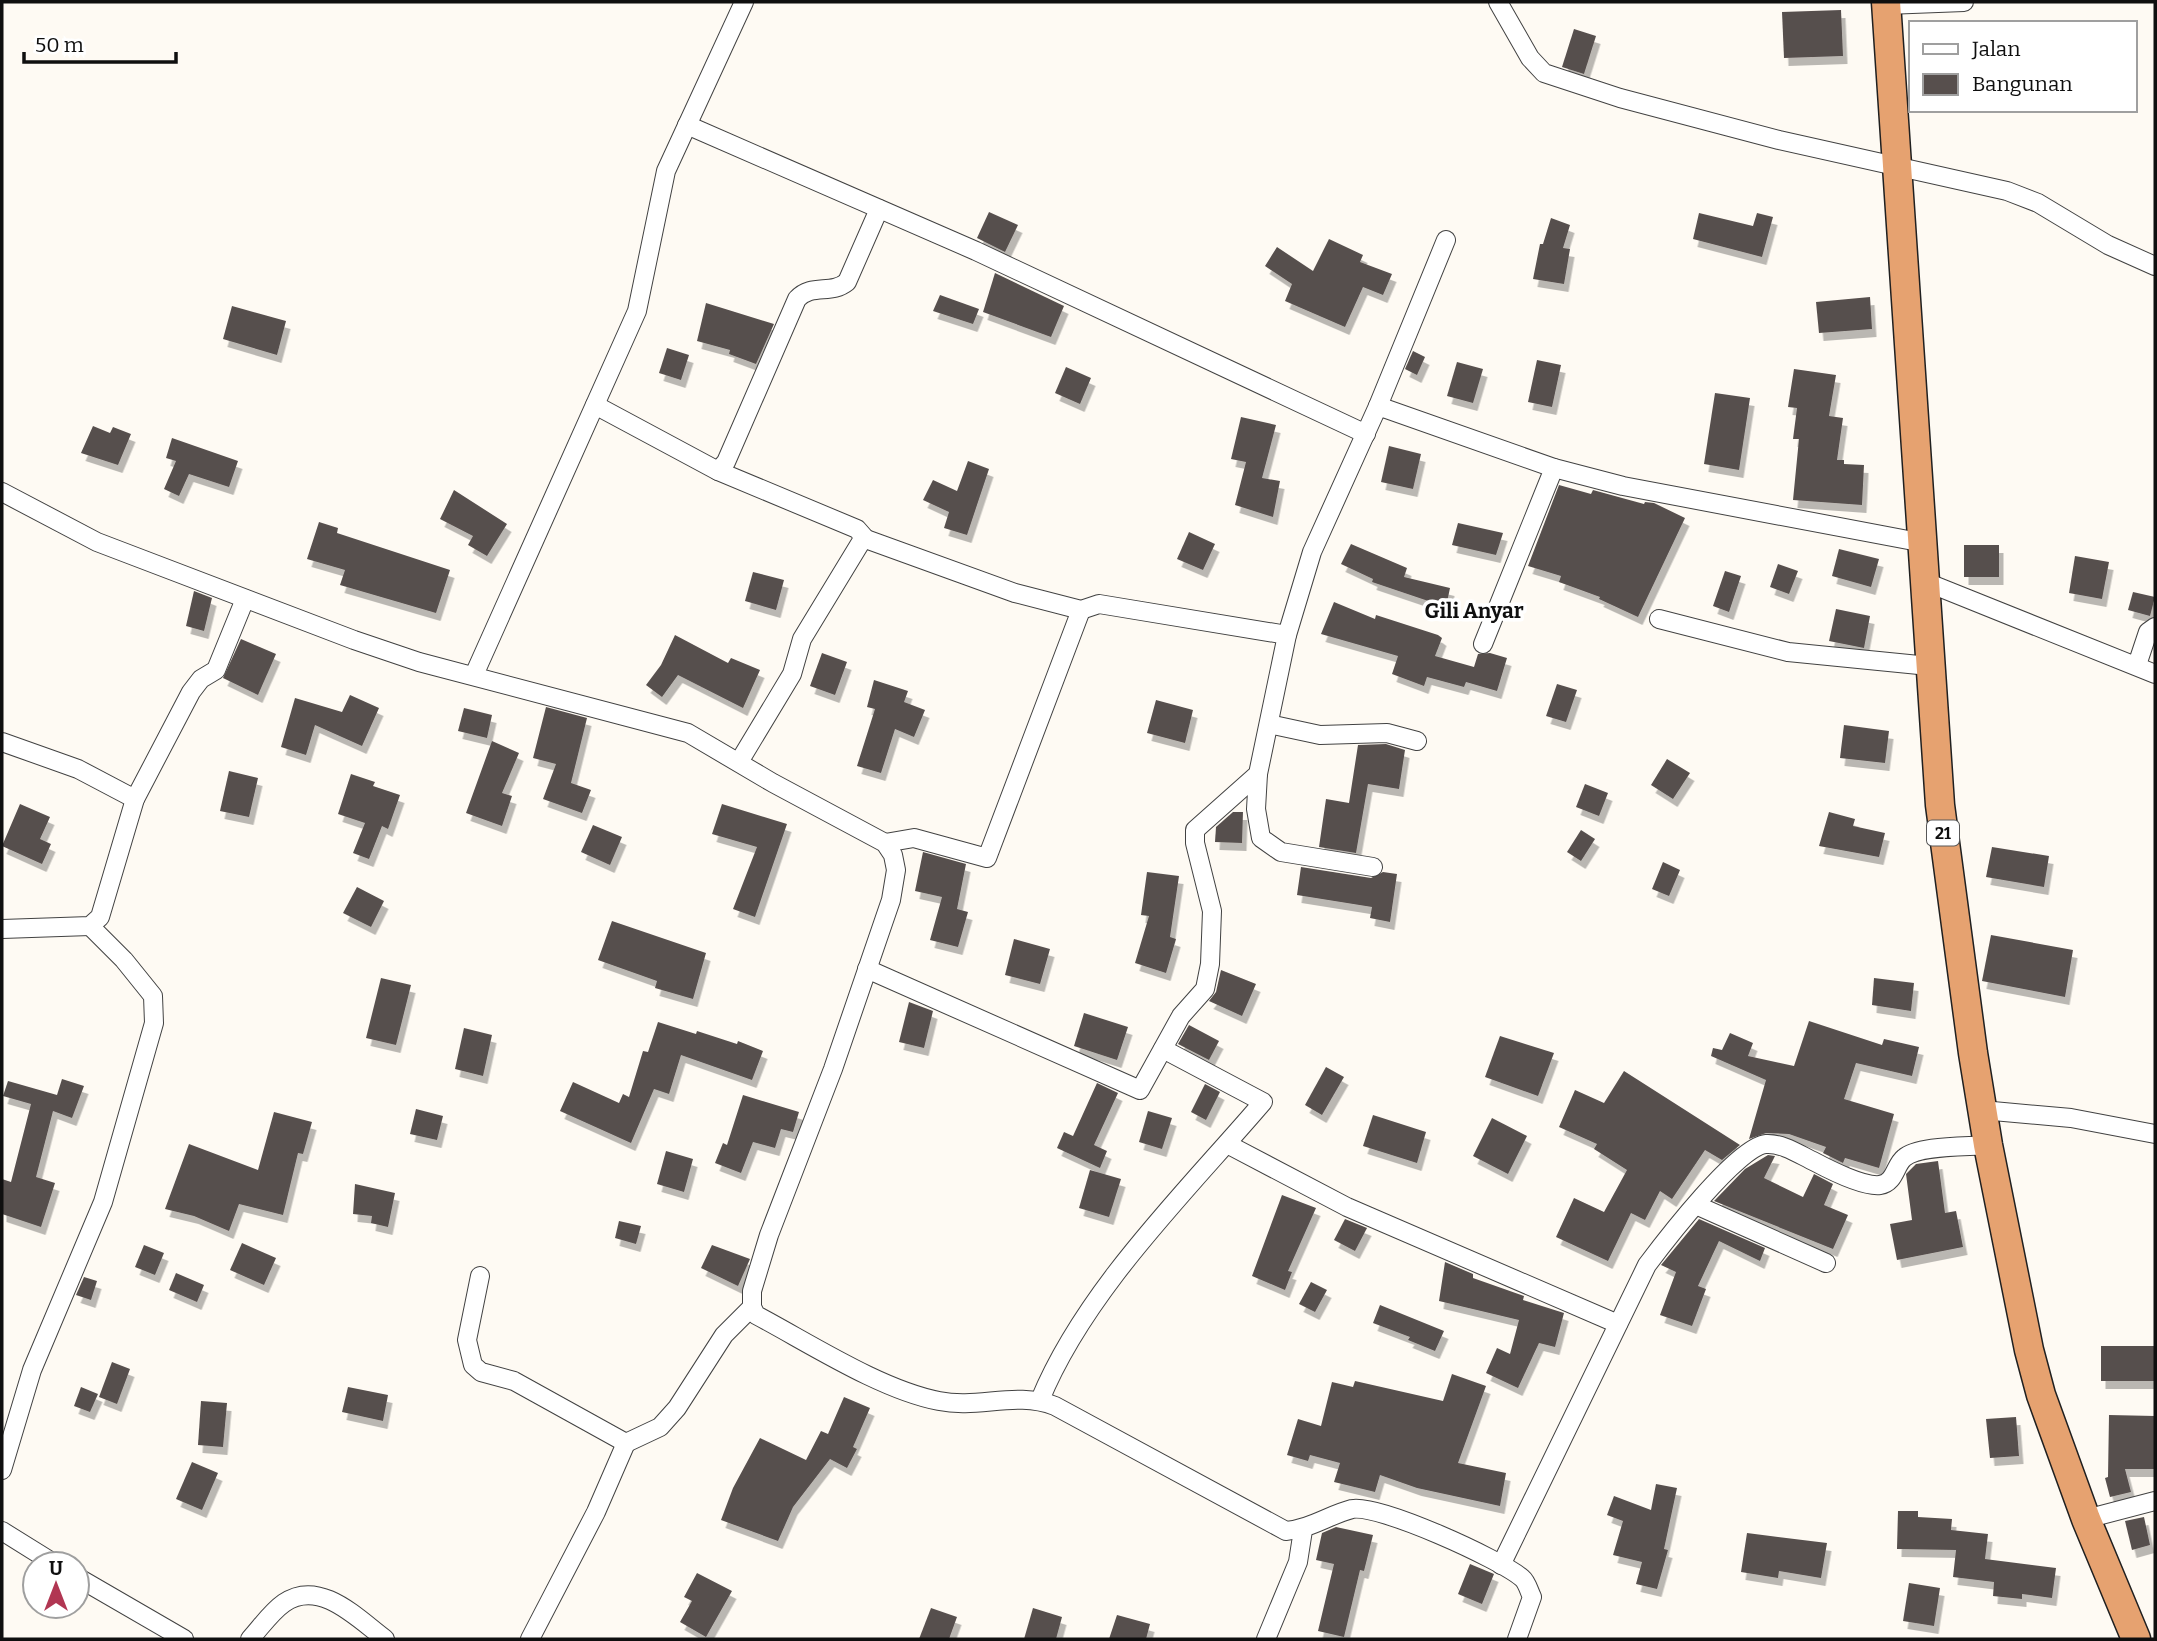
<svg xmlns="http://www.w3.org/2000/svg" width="2157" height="1641" font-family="Bitter,serif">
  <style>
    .building { fill: #574f4d; filter: url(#shadow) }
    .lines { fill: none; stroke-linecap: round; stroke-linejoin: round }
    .minor-casing { stroke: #424242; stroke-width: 20 }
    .trunk-casing { stroke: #202020; stroke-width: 31 }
    .minor { stroke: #fff; stroke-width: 18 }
    .trunk { stroke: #e6a270; stroke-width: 28 }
    .labels { text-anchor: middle; stroke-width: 7; stroke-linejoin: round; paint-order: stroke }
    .shield { fill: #fff; stroke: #575757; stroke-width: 2 }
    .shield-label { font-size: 16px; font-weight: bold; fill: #0f0f0f }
    .quarter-label { font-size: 21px; font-weight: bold; fill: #0f0f0f; stroke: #fff }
  </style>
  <defs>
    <filter id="shadow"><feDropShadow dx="4.5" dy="8" stdDeviation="0" flood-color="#0004"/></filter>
  </defs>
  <rect width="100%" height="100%" fill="#fefaf3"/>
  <g class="building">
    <path d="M1841 10 1843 56 1784 58 1782 12Z"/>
    <path d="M1574 29 1596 36 1584 74 1562 67Z"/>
    <path d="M989 212 1018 225 1005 252 977 238Z"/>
    <path d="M1699 213 1753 226 1757 213 1773 217 1762 257 1693 239Z"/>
    <path d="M1551 218 1570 225 1563 248 1570 249 1564 284 1533 279 1540 244H1543Z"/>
    <path d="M1329 239 1363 255 1360 262 1392 274 1383 295 1363 287 1345 327 1285 301 1292 284 1265 266 1277 247 1313 271Z"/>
    <path d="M995 273 1064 306 1051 337 983 312Z"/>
    <path d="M940 295 979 309 973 324 933 311Z"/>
    <path d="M1870 297 1872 329 1819 333 1816 302Z"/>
    <path d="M706 303 774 324 756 364 729 354 730 350 697 341Z"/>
    <path d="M232 306 286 321 277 355 223 339Z"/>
    <path d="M667 348 689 355 681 380 659 373Z"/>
    <path d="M1413 351 1425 357 1417 375 1405 369Z"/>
    <path d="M1537 360 1561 365 1552 407 1528 402Z"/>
    <path d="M1457 362 1483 369 1473 403 1447 396Z"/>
    <path d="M1066 367 1091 378 1080 404 1055 393Z"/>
    <path d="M1794 369 1836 375 1829 416 1843 418 1837 460H1844V464L1864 465 1862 505 1793 500 1799 439H1793L1797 408 1788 407Z"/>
    <path d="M1715 393 1750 398 1739 470 1704 464Z"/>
    <path d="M1241 417 1276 425 1262 478 1280 481 1273 517 1235 505 1246 462 1231 459Z"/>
    <path d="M93 426 110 433 113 427 131 434 118 465 81 453Z"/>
    <path d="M172 438 238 461 229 487 189 474 179 496 164 489 176 461 166 458Z"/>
    <path d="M1389 446 1421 454 1413 489 1381 482Z"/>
    <path d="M968 461 989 469 967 535 944 528 949 512 923 500 933 480 957 491Z"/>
    <path d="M1559 485 1591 494 1593 490 1644 504 1645 502 1654 503 1685 518 1638 617 1599 599 1600 597 1559 582 1561 576 1528 566Z"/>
    <path d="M454 490 507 524 487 556 468 545 473 536 440 519Z"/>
    <path d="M319 522 338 528 337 533 450 570 436 613 340 585 345 570 307 559Z"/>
    <path d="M1458 523 1503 533 1496 555 1452 545Z"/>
    <path d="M1189 532 1215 544 1203 570 1177 559Z"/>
    <path d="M1351 544 1407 568 1404 577 1450 588 1446 607 1372 582 1373 579 1341 564Z"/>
    <rect x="1964" y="545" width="35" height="32"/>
    <path d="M1839 549 1879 559 1871 587 1832 576Z"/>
    <path d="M2075 556 2109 562 2102 599 2069 593Z"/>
    <path d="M1778 564 1798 571 1789 594 1770 587Z"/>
    <path d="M1725 571 1741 576 1729 612 1713 606Z"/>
    <path d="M753 572 784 580 776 610 745 601Z"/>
    <path d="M194 591 212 598 204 631 186 626Z"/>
    <path d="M2133 592 2155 597 2150 616 2128 610Z"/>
    <path d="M1334 602 1375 619 1376 615 1438 635 1442 638 1435 656 1474 667 1478 654 1490 653 1507 658 1497 691 1466 682 1464 687 1427 677 1424 686 1392 674 1398 656 1321 634Z"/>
    <path d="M1836 609 1870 616 1864 648 1829 641Z"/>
    <path d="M675 635 728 663 731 658 760 670 743 708 678 675 662 697 646 685 661 665Z"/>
    <path d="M241 639 276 654 258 695 223 678Z"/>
    <path d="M822 653 847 662 835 695 810 686Z"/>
    <path d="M874 680 908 691 904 702 925 710 914 737 895 729 881 773 857 766 875 709 867 707Z"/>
    <path d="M1557 684 1577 690 1566 722 1546 716Z"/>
    <path d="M350 695 379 708 362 746 315 725 306 755 281 747 295 698 342 712Z"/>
    <path d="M1156 700 1193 710 1185 743 1147 733Z"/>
    <path d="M546 707 587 718 571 783 591 790 582 813 543 799 556 764 533 758Z"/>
    <path d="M464 708 492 715 487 738 458 731Z"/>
    <path d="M1844 725 1889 731 1885 763 1840 758Z"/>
    <path d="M492 741 519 753 502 793 512 796 502 826 466 813Z"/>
    <path d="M1386 744 1405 750 1399 789 1368 784 1356 853 1319 847 1326 799 1349 803 1358 745Z"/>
    <path d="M1667 759 1690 773 1673 799 1651 785Z"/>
    <path d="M229 771 258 778 249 817 220 811Z"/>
    <path d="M351 774 375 782 373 786 400 795 388 829 382 826 369 859 353 853 365 823 338 814Z"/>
    <path d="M1585 784 1608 793 1599 816 1576 807Z"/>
    <path d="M20 804 50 817 40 839 51 844 42 864 2 846Z"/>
    <path d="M722 804 787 824 755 917 733 909 757 847 712 834Z"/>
    <path d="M1233 812H1243L1242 843 1215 842 1216 827Z"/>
    <path d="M1829 812 1855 819 1853 826 1885 833 1879 857 1819 846Z"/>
    <path d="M593 825 622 837 610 865 581 852Z"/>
    <path d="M1581 830 1595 839 1581 861 1567 852Z"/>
    <path d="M1992 847 2049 856 2044 887 1986 877Z"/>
    <path d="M923 852 966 864 957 909 968 912 958 947 930 940 942 897 915 891Z"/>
    <path d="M1663 862 1680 870 1669 896 1652 889Z"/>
    <path d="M1301 867 1371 878 1383 872 1397 874 1390 922 1370 918 1372 907 1297 895Z"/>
    <path d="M1147 872 1179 876 1170 937 1176 939 1166 973 1135 963 1149 916 1141 915Z"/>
    <path d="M357 887 384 901 371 927 343 913Z"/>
    <path d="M612 921 706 953 693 999 655 988 657 981 598 960Z"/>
    <path d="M1991 935 2073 950 2065 997 1982 981Z"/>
    <path d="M1014 939 1050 949 1040 984 1005 975Z"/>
    <path d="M1221 970 1256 984 1242 1016 1209 1001 1216 992Z"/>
    <path d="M381 978 411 985 396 1045 366 1038Z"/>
    <path d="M1874 978 1914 983 1911 1011 1872 1005Z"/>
    <path d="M909 1002 933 1011 924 1048 899 1042Z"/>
    <path d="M1084 1013 1128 1027 1117 1060 1074 1046Z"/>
    <path d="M1809 1021 1882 1045 1884 1039 1919 1047 1912 1076 1856 1063 1844 1099 1894 1114 1879 1168 1845 1158 1843 1163 1823 1153 1826 1147 1789 1134 1766 1133 1749 1139 1766 1080 1711 1056 1713 1048 1722 1050 1730 1033 1753 1043 1748 1056 1794 1066Z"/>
    <path d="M658 1022 696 1034 697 1031 737 1044 738 1041 763 1051 752 1080 681 1055 669 1094 654 1089 631 1143 560 1111 573 1082 619 1103 623 1094 629 1097 643 1051 648 1052Z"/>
    <path d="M1189 1025 1219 1041 1209 1060 1178 1044Z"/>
    <path d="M464 1028 492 1035 483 1076 455 1069Z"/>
    <path d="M1500 1036 1554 1053 1538 1096 1485 1077Z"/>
    <path d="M1326 1067 1344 1077 1322 1115 1305 1105Z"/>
    <path d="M1624 1071 1740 1145 1722 1160 1705 1150 1672 1199 1660 1191 1645 1220 1631 1213 1608 1261 1556 1237 1574 1198 1604 1212 1627 1170 1594 1149 1597 1144 1559 1127 1575 1090 1604 1103Z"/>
    <path d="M62 1079 84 1086 72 1118 53 1111 36 1177 55 1183 41 1227 2 1214V1179L11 1182 31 1104 3 1096 8 1081 57 1095Z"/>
    <path d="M1097 1083 1118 1093 1094 1145 1107 1151 1100 1168 1057 1148 1064 1132 1073 1136Z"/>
    <path d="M1205 1084 1220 1092 1206 1120 1191 1112Z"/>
    <path d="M743 1095 799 1112 793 1132 781 1129 775 1148 753 1142 741 1173 715 1163 723 1143 727 1145Z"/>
    <path d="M416 1109 443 1116 437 1140 410 1134Z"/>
    <path d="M1148 1111 1172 1118 1162 1149 1139 1142Z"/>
    <path d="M274 1112 312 1122 303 1154 298 1153 283 1215 239 1204 229 1231 194 1216 165 1209 189 1144 258 1170Z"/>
    <path d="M1373 1115 1426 1132 1417 1163 1363 1146Z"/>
    <path d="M1492 1118 1527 1136 1508 1174 1473 1156Z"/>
    <path d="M666 1151 693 1159 684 1192 657 1184Z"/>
    <path d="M1768 1155 1775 1156 1764 1178 1803 1197 1814 1174 1833 1184 1824 1205 1848 1215 1833 1249 1714 1201 1745 1169Z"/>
    <path d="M1938 1161 1945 1213 1956 1211 1963 1247 1897 1260 1890 1224 1912 1220 1906 1174 1916 1164Z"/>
    <path d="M1090 1170 1121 1179 1109 1217 1079 1208Z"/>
    <path d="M355 1184 395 1193 388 1227 371 1223 372 1216 353 1214Z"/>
    <path d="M1282 1195 1316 1208 1288 1271 1292 1272 1285 1290 1252 1276Z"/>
    <path d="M1345 1219 1367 1228 1355 1251 1334 1240Z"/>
    <path d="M1699 1219 1765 1248 1760 1261 1719 1241 1698 1286 1706 1289 1692 1326 1660 1315 1676 1272 1661 1265Z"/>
    <path d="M619 1221 641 1226 636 1244 615 1238Z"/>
    <path d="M242 1243 276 1258 264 1285 230 1270Z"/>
    <path d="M144 1245 164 1253 155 1275 135 1267Z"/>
    <path d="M712 1245 750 1259 738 1286 701 1268Z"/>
    <path d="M1445 1262 1473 1274V1278L1524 1296 1523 1300 1564 1313 1555 1347 1539 1343 1518 1388 1486 1373 1497 1348 1510 1354 1519 1320 1439 1301Z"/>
    <path d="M176 1273 204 1285 197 1302 169 1290Z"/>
    <path d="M84 1277 97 1281 91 1300 76 1295Z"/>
    <path d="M1311 1282 1327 1290 1315 1312 1299 1304Z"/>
    <path d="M1380 1305 1444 1331 1435 1351 1408 1340 1410 1337 1373 1323Z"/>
    <rect x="2101" y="1346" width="54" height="35"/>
    <path d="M112 1362 130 1369 117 1404 99 1397Z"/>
    <path d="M1452 1374 1486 1386 1458 1463 1506 1473 1500 1506 1417 1488 1380 1475 1375 1492 1334 1482 1340 1463 1310 1455 1308 1461 1287 1455 1298 1419 1321 1426 1332 1382 1353 1387 1355 1381 1443 1401Z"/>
    <path d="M81 1387 98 1394 90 1412 74 1406Z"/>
    <path d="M348 1387 388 1395 383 1421 342 1412Z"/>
    <path d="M844 1397 870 1408 853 1447 857 1449 847 1468 830 1459 793 1507 778 1541 721 1520 733 1488 760 1438 806 1460 821 1431 828 1434Z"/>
    <path d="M201 1401 227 1403 223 1447 198 1445Z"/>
    <path d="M2109 1415 2155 1416V1469H2125L2131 1492 2110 1497 2105 1478 2108 1477Z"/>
    <path d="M2016 1417 2019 1456 1990 1458 1986 1419Z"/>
    <path d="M192 1462 218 1473 202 1510 176 1499Z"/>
    <path d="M1656 1484 1677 1488 1664 1549 1668 1550 1657 1589 1636 1584 1642 1562 1613 1555 1623 1521 1607 1515 1614 1496 1651 1510Z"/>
    <path d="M1898 1511H1918V1517L1952 1519 1951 1530 1988 1534 1985 1559 2056 1568 2052 1598 2022 1594V1599L1993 1596 1994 1582 1953 1577 1956 1550 1897 1549Z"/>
    <path d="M2144 1517 2150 1545 2132 1550 2125 1521Z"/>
    <path d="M1336 1527 1373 1535 1364 1571 1360 1570 1344 1637 1318 1631 1334 1564 1316 1560 1322 1533Z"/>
    <path d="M1747 1533 1827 1543 1821 1578 1779 1571 1778 1578 1741 1572Z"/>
    <path d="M1470 1564 1494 1574 1482 1604 1458 1594Z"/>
    <path d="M697 1573 732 1591 706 1637 680 1622 692 1601 684 1597Z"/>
    <path d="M1909 1583 1940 1588 1934 1626 1903 1621Z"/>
    <path d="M931 1608 957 1617 949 1639H919Z"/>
    <path d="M1033 1608 1062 1617 1056 1639H1024Z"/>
    <path d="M1117 1615 1150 1624 1146 1639H1109Z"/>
  </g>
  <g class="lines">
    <g class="minor-casing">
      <g id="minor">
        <path d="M1498 2 1530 58 1544 73 1620 98 1779 140 2007 191 2038 203 2108 245 2155 266"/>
        <path d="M1886 5 1964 2"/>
        <path d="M687 125 976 251 1366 434"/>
        <path d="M595 405 718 471"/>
        <path d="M1378 406 1446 240"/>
        <path d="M2 492 97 542 354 640 419 662 688 733 773 783 885 843 893 855 896 870 891 900 833 1069 769 1235 752 1291V1307L756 1315C809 1343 881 1390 939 1401 979 1409 1016 1391 1055 1406L1286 1531C1310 1529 1329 1515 1352 1509 1379 1504 1500 1559 1522 1578 1527 1582 1529 1591 1532 1597L1517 1639"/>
        <path d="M863 538 1015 593 1081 610 1099 604 1287 635"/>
        <path d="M1926 582 2155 674"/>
        <path d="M1659 619 1788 652 1929 666"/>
        <path d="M1483 644 1554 468"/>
        <path d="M2137 665 2148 632 2155 627"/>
        <path d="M474 675 637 311 666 171 744 2"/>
        <path d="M1269 724 1320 735 1387 733 1417 741"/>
        <path d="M2 742 78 769 135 799"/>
        <path d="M739 762 792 674 802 639 864 537 857 529 718 471 726 462 797 299C812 283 831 295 847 282L879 209"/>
        <path d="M1258 774 1256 809 1261 838 1281 852 1373 867"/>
        <path d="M885 843 914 838 987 858 1081 610"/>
        <path d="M2 929 90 926 100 917 135 799 191 692 201 679 216 670 245 599"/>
        <path d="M867 969 1140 1090 1181 1016 1205 989 1210 964 1212 911 1195 843V830L1258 774 1287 635 1312 552 1378 406 1554 468 1623 486 1924 543"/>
        <path d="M1982 1110 2071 1118 2155 1134"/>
        <path d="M1227 1144 1347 1207 1618 1324"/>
        <path d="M1696 1205 1826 1263"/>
        <path d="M480 1276 467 1340 473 1365 481 1372 514 1381 626 1443 660 1427 677 1408 724 1335 752 1307"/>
        <path d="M1040 1400C1085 1290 1186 1192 1263 1102L1163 1049"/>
        <path d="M2 1470 32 1370 103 1202 154 1023 153 996 124 960 90 926"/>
        <path d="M2086 1519 2155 1501"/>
        <path d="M2 1531 55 1564"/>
        <path d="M1501 1565 1647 1265C1665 1241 1738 1146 1766 1144 1783 1143 1800 1155 1815 1162 1830 1170 1864 1187 1880 1185 1895 1183 1895 1165 1904 1158 1918 1145 1968 1147 1988 1145"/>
        <path d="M77 1577 184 1639"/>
        <path d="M250 1639C261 1627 271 1612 284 1603 320 1578 358 1619 385 1639"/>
        <path d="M530 1639 596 1512 626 1443"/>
        <path d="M1266 1639 1298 1562 1303 1530"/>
      </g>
    </g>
    <g class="trunk-casing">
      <path id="trunk" d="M1886 2 1940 805 1973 1053 1988 1145 2029 1350 2041 1395 2086 1519 2136 1639"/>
    </g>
    <use href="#minor" class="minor"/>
    <use href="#trunk" class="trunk"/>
  </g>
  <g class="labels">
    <rect class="shield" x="1927" y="820.5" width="32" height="25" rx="5"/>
    <g class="shield-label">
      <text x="1943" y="839">21</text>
    </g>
    <g class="quarter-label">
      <text x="1474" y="618">Gili Anyar</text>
    </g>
  </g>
  <rect width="2157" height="1641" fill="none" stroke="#0f0f0f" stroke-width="7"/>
  <rect x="1909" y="21" width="228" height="91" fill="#ffffff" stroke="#9f9f9f" stroke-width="2"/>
  <rect x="1923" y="44" width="35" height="10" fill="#ffffff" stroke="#9f9f9f" stroke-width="2"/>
  <text x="1972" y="56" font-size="21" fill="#0f0f0f">Jalan</text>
  <rect x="1923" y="74" width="35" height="21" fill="#574f4d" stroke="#9f9f9f" stroke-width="2"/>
  <text x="1972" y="91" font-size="21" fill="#0f0f0f">Bangunan</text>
  <g transform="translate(56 1585)"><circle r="33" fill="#ffffff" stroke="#9f9f9f" stroke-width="2"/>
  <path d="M0-5L12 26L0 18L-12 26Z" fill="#b13652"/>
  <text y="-10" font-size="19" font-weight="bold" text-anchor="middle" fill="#0f0f0f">U</text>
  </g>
  <path d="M24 52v10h152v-10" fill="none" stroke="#0f0f0f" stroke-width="3.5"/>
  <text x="35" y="52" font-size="21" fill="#0f0f0f" stroke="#ffffff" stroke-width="5" paint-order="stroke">50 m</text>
</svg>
